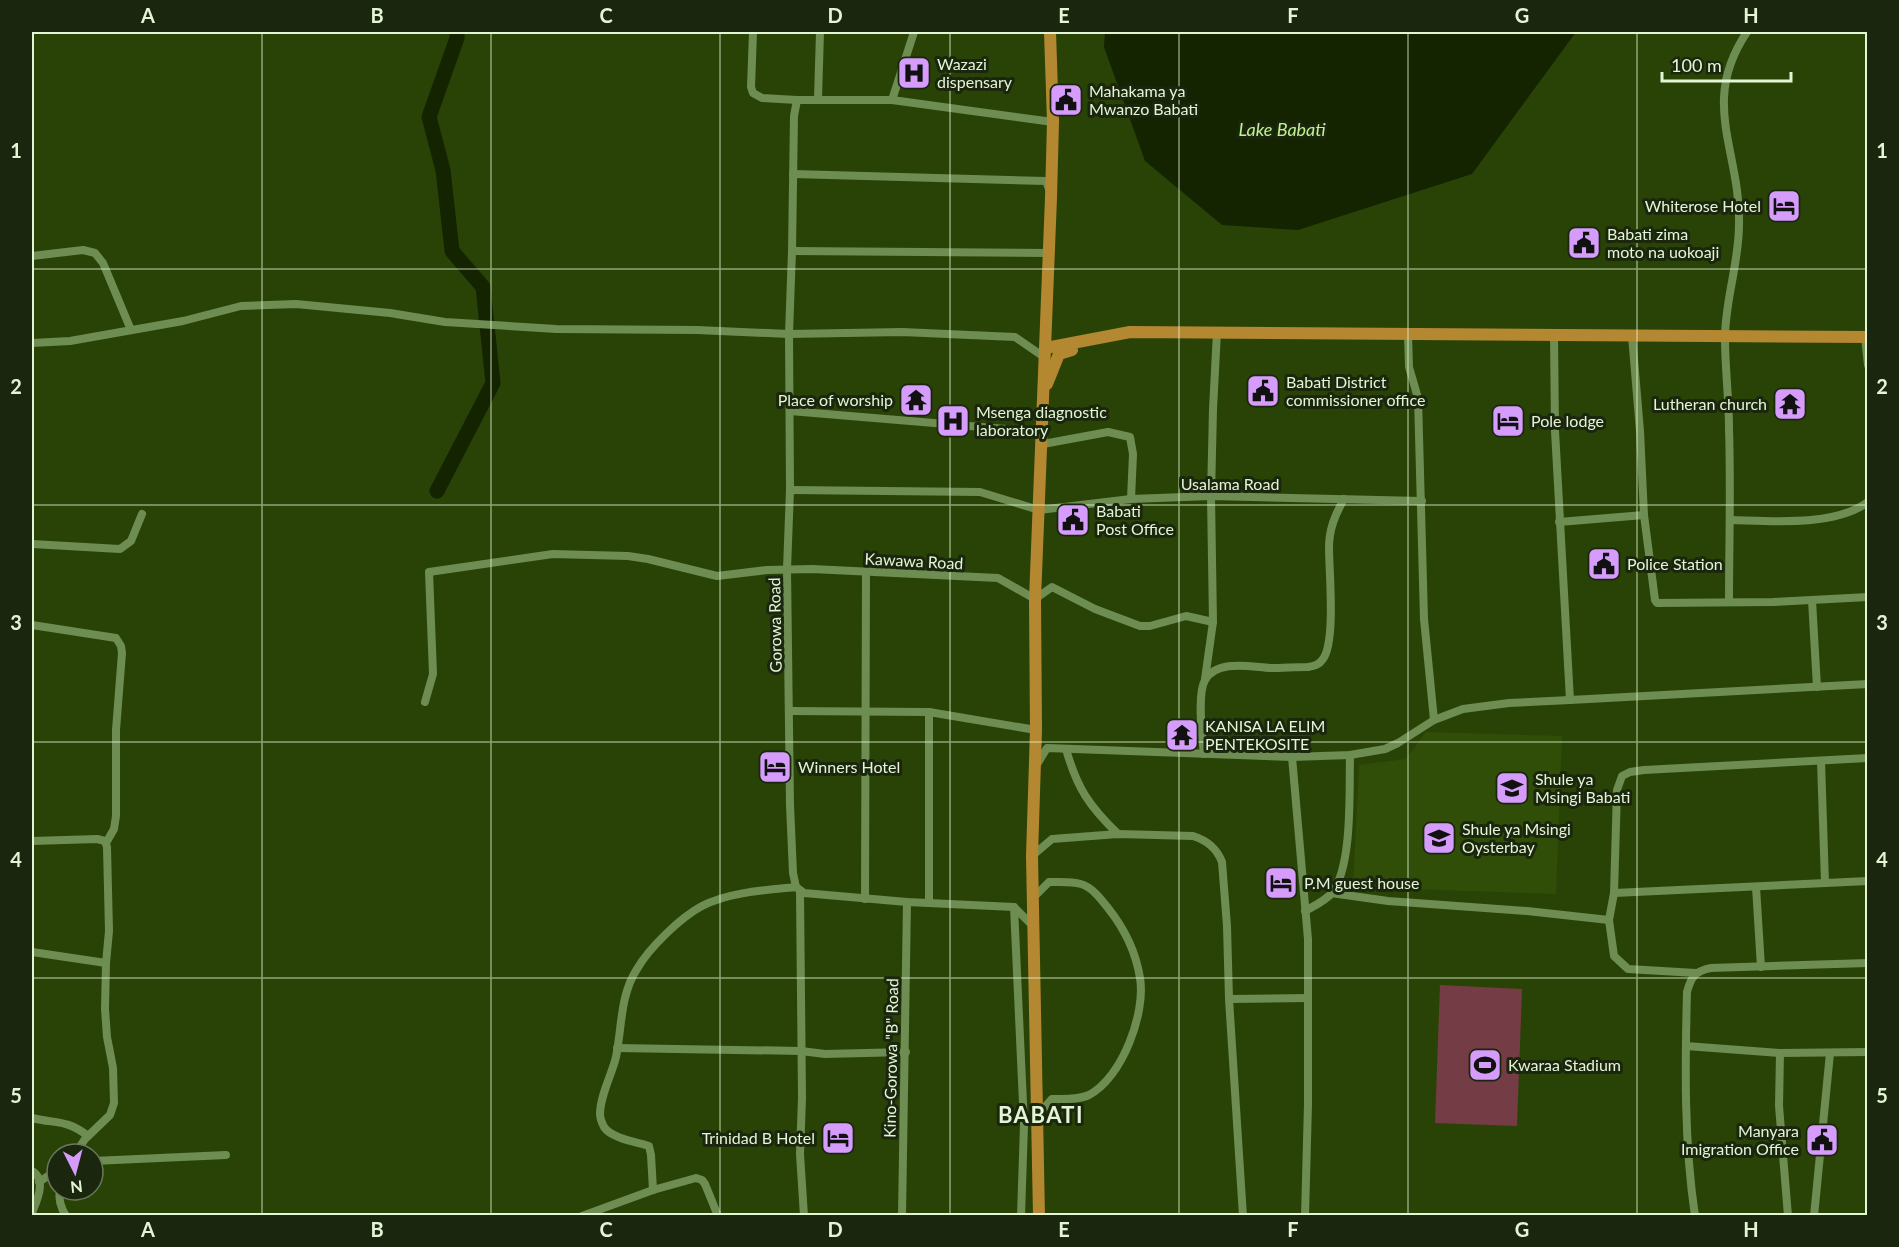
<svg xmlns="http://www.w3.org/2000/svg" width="1899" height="1247" font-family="Lato,sans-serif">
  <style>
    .built { fill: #304e07 }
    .green { fill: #743c44 }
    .water { fill: #142401 }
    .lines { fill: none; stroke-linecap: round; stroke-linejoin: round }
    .river { stroke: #142401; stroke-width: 15 }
    .minor { stroke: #6e8d52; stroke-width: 8 }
    .trunk { stroke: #b48831; stroke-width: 12 }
    .grid { fill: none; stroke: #e4f5d6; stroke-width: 1.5; stroke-opacity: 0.55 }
    .labels { text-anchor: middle; stroke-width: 6; stroke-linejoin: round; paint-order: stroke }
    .poi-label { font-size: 16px; fill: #e4f5d6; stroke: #1a260e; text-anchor: start }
    .street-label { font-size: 16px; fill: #e4f5d6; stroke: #1a260e }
    .water-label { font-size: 18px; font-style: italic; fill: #c0f192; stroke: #1a260e }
    .district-label { font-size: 22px; font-weight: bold; letter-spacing: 1.5px; fill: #e4f5d6; stroke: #1a260e }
    .neatline { fill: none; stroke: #e4f5d6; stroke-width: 2 }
    .grid-label { font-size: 20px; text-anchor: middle; font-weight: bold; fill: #e4f5d6 }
  </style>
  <rect width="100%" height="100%" fill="#294306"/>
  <path class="built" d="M1426 732 1562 736 1556 894 1353 887 1359 765 1406 759Z"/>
  <path class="green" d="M1440 985 1522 989 1517 1126 1435 1123Z"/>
  <path class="water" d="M1105 32H1576L1472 174 1298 230 1222 225 1145 161 1104 47Z"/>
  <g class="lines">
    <path class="river" d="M437 491 493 383 483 287 452 251 443 170 429 117 457 38V32"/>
    <g class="minor">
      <path d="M753 32 751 87 753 93 762 98 797 100"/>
      <path d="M818 99 820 32"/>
      <path d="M892 100 914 32"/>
      <path d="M793 174 1046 181 1049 189"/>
      <path d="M792 251 1048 253"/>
      <path d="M32 256 83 250 95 253 103 263 131 330"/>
      <path d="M1554 334 1555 431 1570 700"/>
      <path d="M1408 335 1409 367 1418 398 1424 619 1434 720"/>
      <path d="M1632 336 1640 431 1644 515 1655 600 1657 603 1773 602 1868 597"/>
      <path d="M1865 337 1868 365"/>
      <path d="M32 343 70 341 183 321 241 306 296 304 390 313 445 322 556 329 697 330 789 334 902 332 1015 337 1044 357"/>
      <path d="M790 411 1043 432"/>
      <path d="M1043 444 1108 432 1130 437 1133 454 1131 499"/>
      <path d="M790 490 980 492 1039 510 1131 499 1211 496 1422 501"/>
      <path d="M1731 520C1771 521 1834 527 1868 502"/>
      <path d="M1559 522 1644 515"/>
      <path d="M32 544 120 549 131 541 142 514"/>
      <path d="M1812 600 1817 687"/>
      <path d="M1729 602C1729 544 1731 487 1729 429 1729 399 1725 368 1725 338 1725 300 1739 263 1739 225 1741 151 1699 103 1747 32"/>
      <path d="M32 625 116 638 121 646 122 653 116 730V816L114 829 106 843"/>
      <path d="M1205 679 1213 622 1211 496 1213 409 1217 332"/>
      <path d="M425 702 433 674 429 572 553 554 628 556 648 559 717 576 767 570 812 569 998 578 1035 599 1052 587 1095 609 1140 626H1150L1186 616 1213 622"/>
      <path d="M790 711 929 712 1036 730"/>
      <path d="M1066 749C1077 788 1089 806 1118 834"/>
      <path d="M1204 754C1202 736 1197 694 1205 680 1217 659 1251 667 1270 668 1283 668 1295 667 1308 667 1314 666 1319 665 1323 659 1336 641 1329 571 1329 548 1329 529 1335 515 1344 499"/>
      <path d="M1292 757 1308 939V1104L1305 1216"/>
      <path d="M1821 761 1825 883"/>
      <path d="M1036 766 1047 748 1292 757 1350 755 1385 749 1398 743 1434 720 1463 709 1509 703 1570 700 1868 684"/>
      <path d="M32 841 97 839 105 841 107 847 109 931 106 963 105 1009 107 1037 113 1068 114 1103 110 1115 85 1139 75 1154"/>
      <path d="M1032 856 1052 839 1118 834 1193 836C1206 840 1217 849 1222 862L1227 926 1229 999 1243 1216"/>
      <path d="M1756 887 1761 967"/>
      <path d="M800 892 802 1098 800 1154 804 1216"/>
      <path d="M1331 893 1388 901 1527 911 1609 920"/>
      <path d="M1614 893 1868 881"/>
      <path d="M1033 898 1049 882C1059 882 1071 881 1081 884 1092 887 1101 899 1108 908 1124 928 1136 953 1140 978 1146 1013 1122 1078 1089 1095 1078 1100 1064 1099 1052 1099L1037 1116"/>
      <path d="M865 899 866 572"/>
      <path d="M929 903V712"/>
      <path d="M1014 907 1024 1125 1021 1216"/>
      <path d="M1305 911C1314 906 1325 901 1332 893 1353 865 1349 790 1350 755"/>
      <path d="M1033 926 1014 907 907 902 804 893 796 887 793 873 790 805 787 569 790 490 789 334 792 251 794 116 797 100H892L1053 122"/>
      <path d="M32 952 106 963"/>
      <path d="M1696 973 1628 969 1614 956 1609 920 1614 893 1617 790 1622 776 1630 772 1644 770 1868 758"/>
      <path d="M1229 999 1308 998"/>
      <path d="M1686 1046 1780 1053 1868 1052"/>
      <path d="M617 1048 801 1051 825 1054 906 1052"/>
      <path d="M1780 1053 1779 1106 1788 1216"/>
      <path d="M32 1118C57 1124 66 1119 88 1136"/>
      <path d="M93 1161 226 1155"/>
      <path d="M32 1171C47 1180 37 1200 32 1213"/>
      <path d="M39 1182 57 1170"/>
      <path d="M60 1190C58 1199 61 1208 66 1216"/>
      <path d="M653 1190 651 1155 649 1146C636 1142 611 1138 604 1127 602 1123 600 1118 600 1114 600 1096 612 1074 616 1057 622 1027 620 995 637 969 649 948 681 917 702 906 729 892 766 890 796 887"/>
      <path d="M582 1216 653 1190 696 1178 702 1180 705 1184 718 1216"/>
      <path d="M902 1216 907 902"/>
      <path d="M1695 1216C1684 1142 1685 1067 1687 992 1691 977 1695 971 1711 968L1868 963"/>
      <path d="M1814 1216 1830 1053"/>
    </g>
    <g class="trunk">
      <path d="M1046 348 1130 332 1868 337"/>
      <path d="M1047 384 1059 354 1072 350"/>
      <path d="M1039 1216 1032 856 1036 730 1035 599 1051 198 1053 122 1050 32"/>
    </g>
  </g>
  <path class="grid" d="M262 32V1216M491 32V1216M720 32V1216M950 32V1216M1179 32V1216M1408 32V1216M1637 32V1216M32 269H1868M32 505H1868M32 742H1868M32 978H1868"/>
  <defs>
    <g id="hospital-square" transform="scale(1.725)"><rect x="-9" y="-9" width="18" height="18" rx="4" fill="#d59cfb" stroke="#1a260e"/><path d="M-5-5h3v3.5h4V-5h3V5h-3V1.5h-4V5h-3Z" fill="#111"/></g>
    <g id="civic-square" transform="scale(1.725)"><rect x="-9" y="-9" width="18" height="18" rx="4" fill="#d59cfb" stroke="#1a260e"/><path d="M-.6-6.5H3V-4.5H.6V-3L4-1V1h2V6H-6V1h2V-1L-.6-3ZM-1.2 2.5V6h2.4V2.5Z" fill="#111"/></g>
    <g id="hotel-square" transform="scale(1.725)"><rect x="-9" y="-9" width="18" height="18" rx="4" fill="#d59cfb" stroke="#1a260e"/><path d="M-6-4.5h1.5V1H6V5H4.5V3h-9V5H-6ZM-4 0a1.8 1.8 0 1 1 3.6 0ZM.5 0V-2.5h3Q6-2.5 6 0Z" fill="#111"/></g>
    <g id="temple-square" transform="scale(1.725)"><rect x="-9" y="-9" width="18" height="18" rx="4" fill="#d59cfb" stroke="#1a260e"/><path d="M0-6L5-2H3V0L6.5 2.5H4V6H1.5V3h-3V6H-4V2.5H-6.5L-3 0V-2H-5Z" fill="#111"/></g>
    <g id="school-square" transform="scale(1.725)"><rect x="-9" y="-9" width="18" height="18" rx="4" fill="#d59cfb" stroke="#1a260e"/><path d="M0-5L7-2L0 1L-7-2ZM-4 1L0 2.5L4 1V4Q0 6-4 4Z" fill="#111"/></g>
    <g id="stadium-square" transform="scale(1.725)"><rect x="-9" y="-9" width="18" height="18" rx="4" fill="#d59cfb" stroke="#1a260e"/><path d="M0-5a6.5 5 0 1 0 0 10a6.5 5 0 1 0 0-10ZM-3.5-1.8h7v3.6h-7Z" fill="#111"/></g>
  </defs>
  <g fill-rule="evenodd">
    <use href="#hospital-square" x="914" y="73"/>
    <use href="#civic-square" x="1066" y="100"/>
    <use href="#hotel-square" x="1784" y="206"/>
    <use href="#civic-square" x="1584" y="243"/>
    <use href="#civic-square" x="1263" y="391"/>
    <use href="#temple-square" x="916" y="400"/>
    <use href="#temple-square" x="1790" y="404"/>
    <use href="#hospital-square" x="953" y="421"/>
    <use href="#hotel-square" x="1508" y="421"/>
    <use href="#civic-square" x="1073" y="520"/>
    <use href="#civic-square" x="1604" y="564"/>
    <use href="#temple-square" x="1182" y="735"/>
    <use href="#hotel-square" x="775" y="767"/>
    <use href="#school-square" x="1512" y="788"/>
    <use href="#school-square" x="1439" y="838"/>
    <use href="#hotel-square" x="1281" y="883"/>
    <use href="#stadium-square" x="1485" y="1065"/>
    <use href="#hotel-square" x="838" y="1138"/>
    <use href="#civic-square" x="1822" y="1140"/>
  </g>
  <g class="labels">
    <g class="poi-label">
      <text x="937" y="70">Wazazi<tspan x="937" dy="18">dispensary</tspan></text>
      <text x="1089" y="97">Mahakama ya<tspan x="1089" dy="18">Mwanzo Babati</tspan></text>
      <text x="1761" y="212" text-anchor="end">Whiterose Hotel</text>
      <text x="1607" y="240">Babati zima<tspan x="1607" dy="18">moto na uokoaji</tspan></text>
      <text x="1286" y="388">Babati District<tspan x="1286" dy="18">commissioner office</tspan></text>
      <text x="893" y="406" text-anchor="end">Place of worship</text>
      <text x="1767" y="410" text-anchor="end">Lutheran church</text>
      <text x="976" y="418">Msenga diagnostic<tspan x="976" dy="18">laboratory</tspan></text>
      <text x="1531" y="427">Pole lodge</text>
      <text x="1096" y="517">Babati<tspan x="1096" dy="18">Post Office</tspan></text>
      <text x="1627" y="570">Police Station</text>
      <text x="1205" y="732">KANISA LA ELIM<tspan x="1205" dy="18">PENTEKOSITE</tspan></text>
      <text x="798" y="773">Winners Hotel</text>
      <text x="1535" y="785">Shule ya<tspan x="1535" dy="18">Msingi Babati</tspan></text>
      <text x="1462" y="835">Shule ya Msingi<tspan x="1462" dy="18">Oysterbay</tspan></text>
      <text x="1304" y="889">P.M guest house</text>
      <text x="1508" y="1071">Kwaraa Stadium</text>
      <text x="1799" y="1137" text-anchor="end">Manyara<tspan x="1799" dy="18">Imigration Office</tspan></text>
      <text x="815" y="1144" text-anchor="end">Trinidad B Hotel</text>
    </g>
    <g class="street-label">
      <text x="1230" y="490">Usalama Road</text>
      <text transform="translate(914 561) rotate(3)" y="6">Kawawa Road</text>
      <text transform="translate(775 625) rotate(-91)" y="6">Gorowa Road</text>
      <text transform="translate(891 1058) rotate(-89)" y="6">Kino-Gorowa "B" Road</text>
    </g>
    <g class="water-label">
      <text x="1282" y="136">Lake Babati</text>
    </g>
    <g class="district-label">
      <text x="1041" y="1123">BABATI</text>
    </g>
  </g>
  <rect width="1899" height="1247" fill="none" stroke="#1a260e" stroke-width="66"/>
  <g transform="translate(75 1172) rotate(174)"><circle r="28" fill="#1a260e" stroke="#6b795e" stroke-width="1.5"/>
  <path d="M0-4.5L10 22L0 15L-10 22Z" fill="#d59cfb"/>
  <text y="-9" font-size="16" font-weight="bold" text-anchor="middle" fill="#e4f5d6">N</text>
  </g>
  <path d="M1662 72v9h129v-9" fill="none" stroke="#e4f5d6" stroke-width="3"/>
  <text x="1671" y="72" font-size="18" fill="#e4f5d6" stroke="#1a260e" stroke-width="4.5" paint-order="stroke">100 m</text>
  <rect x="33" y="33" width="1833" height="1181" class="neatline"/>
  <g class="grid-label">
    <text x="148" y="23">A</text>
    <text x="377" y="23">B</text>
    <text x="606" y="23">C</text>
    <text x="835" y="23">D</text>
    <text x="1064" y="23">E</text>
    <text x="1293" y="23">F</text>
    <text x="1522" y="23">G</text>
    <text x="1751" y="23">H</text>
    <text x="16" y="158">1</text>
    <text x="1882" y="158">1</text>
    <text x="16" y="394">2</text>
    <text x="1882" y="394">2</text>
    <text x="16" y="630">3</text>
    <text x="1882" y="630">3</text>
    <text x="16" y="867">4</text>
    <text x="1882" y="867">4</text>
    <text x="16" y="1103">5</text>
    <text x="1882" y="1103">5</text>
    <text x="148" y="1237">A</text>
    <text x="377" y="1237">B</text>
    <text x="606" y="1237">C</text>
    <text x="835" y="1237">D</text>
    <text x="1064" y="1237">E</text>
    <text x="1293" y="1237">F</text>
    <text x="1522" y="1237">G</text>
    <text x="1751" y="1237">H</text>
  </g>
</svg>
